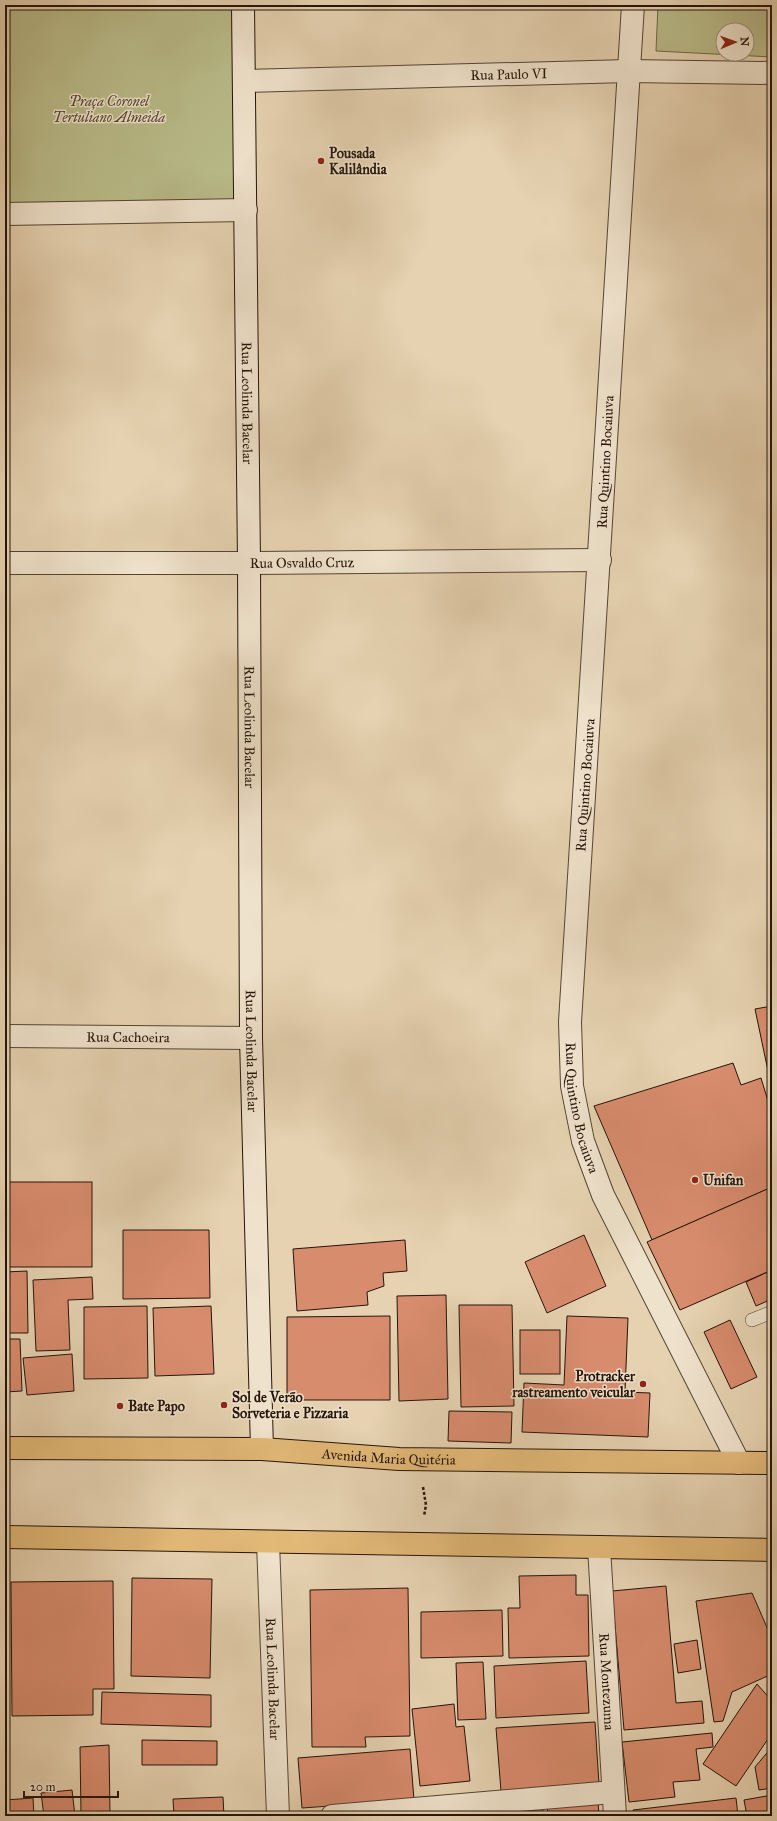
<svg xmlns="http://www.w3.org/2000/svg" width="777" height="1821" font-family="'IM FELL Great Primer',serif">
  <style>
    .green { fill: #b9bb89; stroke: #6f684a; fill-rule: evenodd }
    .building { fill: #d88c6e; stroke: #25140a }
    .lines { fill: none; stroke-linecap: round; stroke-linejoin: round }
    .lane-casing { stroke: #554434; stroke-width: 14 }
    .street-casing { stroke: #554434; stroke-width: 24 }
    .secondary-casing { stroke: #25140a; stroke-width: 24 }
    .primary-casing { stroke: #25140a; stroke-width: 24 }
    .path { stroke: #25140a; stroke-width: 2.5; stroke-dasharray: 3 2; stroke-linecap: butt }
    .lane { stroke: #efe2cc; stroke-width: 13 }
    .street { stroke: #efe2cc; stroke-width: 22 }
    .secondary { stroke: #efe2cc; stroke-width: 22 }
    .primary { stroke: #e3b978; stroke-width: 22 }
    .poi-dot { fill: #8f2418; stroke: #efe2cc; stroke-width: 1.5 }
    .labels { text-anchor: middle; stroke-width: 3; stroke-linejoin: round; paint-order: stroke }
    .street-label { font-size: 14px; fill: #25140a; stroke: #efe2cc }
    .park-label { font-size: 14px; font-style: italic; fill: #514630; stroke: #efe2cc }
    .poi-label { font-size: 14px; font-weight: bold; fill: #25140a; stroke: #efe2cc; text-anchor: start }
  </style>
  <rect width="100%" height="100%" fill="#e6d2b1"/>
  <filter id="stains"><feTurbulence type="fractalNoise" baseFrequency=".005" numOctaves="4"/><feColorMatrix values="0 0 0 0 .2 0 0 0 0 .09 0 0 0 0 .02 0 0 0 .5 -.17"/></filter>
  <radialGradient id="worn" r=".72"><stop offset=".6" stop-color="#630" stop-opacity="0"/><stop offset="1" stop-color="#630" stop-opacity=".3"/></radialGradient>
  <g class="green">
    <path d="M5 5H243L246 210 5 214Z"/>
    <path d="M658 5H772V57L656 51ZM723 30H747V54H723Z"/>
  </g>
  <g class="building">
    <path d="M772 1006V1090L755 1009Z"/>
    <path d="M733 1063 741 1085 761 1078 772 1114V1187L652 1240 594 1106Z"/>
    <rect x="5" y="1182" width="87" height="85"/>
    <path d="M772 1187V1270L680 1310 647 1242Z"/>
    <path d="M123 1230H209L210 1298 123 1299Z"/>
    <path d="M584 1235 606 1286 547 1313 525 1262Z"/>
    <path d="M405 1240 407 1271 383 1273 384 1286 367 1292 368 1305 297 1311 293 1249Z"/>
    <path d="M772 1270V1299L756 1306 746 1282Z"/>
    <path d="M27 1271 28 1333H5V1272Z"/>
    <path d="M92 1277 93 1299 68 1300 70 1350 36 1351 33 1280Z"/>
    <path d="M446 1295 448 1399 399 1401 397 1296Z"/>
    <path d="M459 1305H512L514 1406 461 1407Z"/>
    <path d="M147 1306 148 1378 84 1379V1307Z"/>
    <path d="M211 1306 214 1374 155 1376 153 1308Z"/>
    <path d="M390 1316V1400H287V1317Z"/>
    <path d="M567 1316 628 1318 625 1392 650 1393 648 1437 522 1432 524 1383 564 1385Z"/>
    <path d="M730 1320 757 1377 731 1389 704 1332Z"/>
    <rect x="520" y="1330" width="40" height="44"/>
    <path d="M5 1339H20L22 1391 5 1392Z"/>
    <path d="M72 1354 74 1391 27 1395 23 1358Z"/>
    <path d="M449 1411 512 1412 511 1443 448 1441Z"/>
    <path d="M576 1575V1595H588L589 1656 509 1658 508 1608H520L519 1576Z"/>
    <path d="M132 1578 212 1579 210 1678 131 1676Z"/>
    <path d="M113 1581 114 1689H93V1715L12 1716 11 1582Z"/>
    <path d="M666 1586 676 1703 702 1701 704 1723 624 1730 612 1591Z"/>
    <path d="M408 1588 410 1736 365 1737 366 1747H312L310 1590Z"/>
    <path d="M752 1593 772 1639V1674L732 1692 723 1721 714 1722 696 1601Z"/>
    <path d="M502 1610 503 1656 421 1658V1612Z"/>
    <path d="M697 1640 701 1669 678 1673 674 1644Z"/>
    <path d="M586 1661 589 1713 496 1718 494 1666Z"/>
    <path d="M483 1662 486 1719 458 1720 456 1663Z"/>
    <path d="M757 1684 772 1701V1733L736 1786 703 1764Z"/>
    <path d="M102 1692 211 1695V1727L101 1724Z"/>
    <path d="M454 1704 456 1727 464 1726 470 1781 420 1786 412 1709Z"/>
    <path d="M595 1722 599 1784 501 1791 496 1728Z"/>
    <path d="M712 1733 713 1747 696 1749 700 1780 673 1782 675 1797 629 1802 622 1742Z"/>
    <path d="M142 1740 217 1741V1765H142Z"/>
    <path d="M109 1745 110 1815 81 1814 80 1747Z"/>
    <path d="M772 1747V1788L759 1790 755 1767Z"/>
    <path d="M410 1749 414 1800 302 1808 298 1758Z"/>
    <path d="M72 1790 75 1816H44L41 1793Z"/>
    <path d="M772 1795V1816H747L744 1800Z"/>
    <path d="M223 1797 224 1816H174L173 1799Z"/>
    <path d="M33 1798 34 1816H5V1800Z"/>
    <path d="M736 1798 738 1816H634L633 1810Z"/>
    <path d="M598 1801 599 1816H548L547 1804Z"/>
    <path d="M542 1807 544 1816H506V1812Z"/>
    <path d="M499 1809 500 1816H430Z"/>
  </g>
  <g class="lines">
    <g class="lane-casing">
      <path id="lane" d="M752 1320 772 1312"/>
    </g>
    <g class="street-casing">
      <g id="street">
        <path id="s1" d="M633 5 570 1022 572 1086 583 1141 603 1195 739 1463"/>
        <path id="s2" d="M245 81 628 71 772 73"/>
        <path d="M5 214 246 210"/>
        <path id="s3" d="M5 563H249L600 560"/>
        <path id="s4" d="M5 1036 251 1038"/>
        <path id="s5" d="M268 1542 278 1816"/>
        <path id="s6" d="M599 1547 615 1816"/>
        <path d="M332 1816 613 1792"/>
      </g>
    </g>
    <g class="secondary-casing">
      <g id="secondary">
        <path id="s7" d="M243 5 249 563 251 1038 262 1449"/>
      </g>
    </g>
    <g class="primary-casing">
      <g id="primary">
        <path id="s8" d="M5 1448 262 1449 399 1459 772 1463"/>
        <path d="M5 1537 772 1550"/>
      </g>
    </g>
    <path class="path" d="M423 1487 426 1505 424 1516"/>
    <use href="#lane" class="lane"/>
    <use href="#street" class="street"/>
    <use href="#secondary" class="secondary"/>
    <use href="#primary" class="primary"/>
  </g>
  <g class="poi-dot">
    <circle cx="321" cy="161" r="4"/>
    <circle cx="695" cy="1180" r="4"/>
    <circle cx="643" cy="1384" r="4"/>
    <circle cx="224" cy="1405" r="4"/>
    <circle cx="120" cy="1406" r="4"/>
  </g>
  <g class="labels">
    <g class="street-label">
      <text dy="5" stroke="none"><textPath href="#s2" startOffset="264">Rua Paulo VI</textPath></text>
      <text dy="5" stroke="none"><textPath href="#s7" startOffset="398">Rua Leolinda Bacelar</textPath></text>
      <text transform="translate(605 462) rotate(-87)" y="5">Rua Quintino Bocaiuva</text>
      <text dy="5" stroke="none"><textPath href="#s3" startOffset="297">Rua Osvaldo Cruz</textPath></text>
      <text dy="5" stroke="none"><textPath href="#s7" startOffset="722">Rua Leolinda Bacelar</textPath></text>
      <text transform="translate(585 785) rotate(-86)" y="5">Rua Quintino Bocaiuva</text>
      <text dy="5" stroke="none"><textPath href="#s4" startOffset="123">Rua Cachoeira</textPath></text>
      <text dy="5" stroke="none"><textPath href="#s7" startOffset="1046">Rua Leolinda Bacelar</textPath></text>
      <text dy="5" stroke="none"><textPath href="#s1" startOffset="1106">Rua Quintino Bocaiuva</textPath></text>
      <text dy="5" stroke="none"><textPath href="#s8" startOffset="384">Avenida Maria Quitéria</textPath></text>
      <text dy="5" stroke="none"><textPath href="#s5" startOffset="137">Rua Leolinda Bacelar</textPath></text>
      <text dy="5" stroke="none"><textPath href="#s6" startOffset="135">Rua Montezuma</textPath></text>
    </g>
    <g class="park-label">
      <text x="109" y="106">Praça Coronel<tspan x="109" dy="16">Tertuliano Almeida</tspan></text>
    </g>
    <g class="poi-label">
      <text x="329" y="158">Pousada<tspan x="329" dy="16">Kalilândia</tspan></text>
      <text x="703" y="1185">Unifan</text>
      <text x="635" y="1381" text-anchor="end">Protracker<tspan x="635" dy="16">rastreamento veicular</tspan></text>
      <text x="232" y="1402">Sol de Verão<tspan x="232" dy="16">Sorveteria e Pizzaria</tspan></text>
      <text x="128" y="1411">Bate Papo</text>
    </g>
  </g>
  <rect width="777" height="1821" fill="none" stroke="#e6d2b1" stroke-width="20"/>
  <rect x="6" y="6" width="765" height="1809" fill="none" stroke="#25140a" stroke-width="2"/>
  <rect x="10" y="10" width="757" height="1801" fill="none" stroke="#25140a"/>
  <g transform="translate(735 42) rotate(88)"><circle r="19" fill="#efe2cc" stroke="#9e907e"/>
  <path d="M0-3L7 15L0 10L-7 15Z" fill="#8f2418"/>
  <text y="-6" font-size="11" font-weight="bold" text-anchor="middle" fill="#25140a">N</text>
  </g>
  <path d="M24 1791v6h94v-6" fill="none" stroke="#25140a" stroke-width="2"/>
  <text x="30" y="1791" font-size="12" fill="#25140a" stroke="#efe2cc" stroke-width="3" paint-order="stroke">20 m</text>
  <rect width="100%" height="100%" filter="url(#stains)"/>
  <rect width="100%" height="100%" fill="url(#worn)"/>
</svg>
